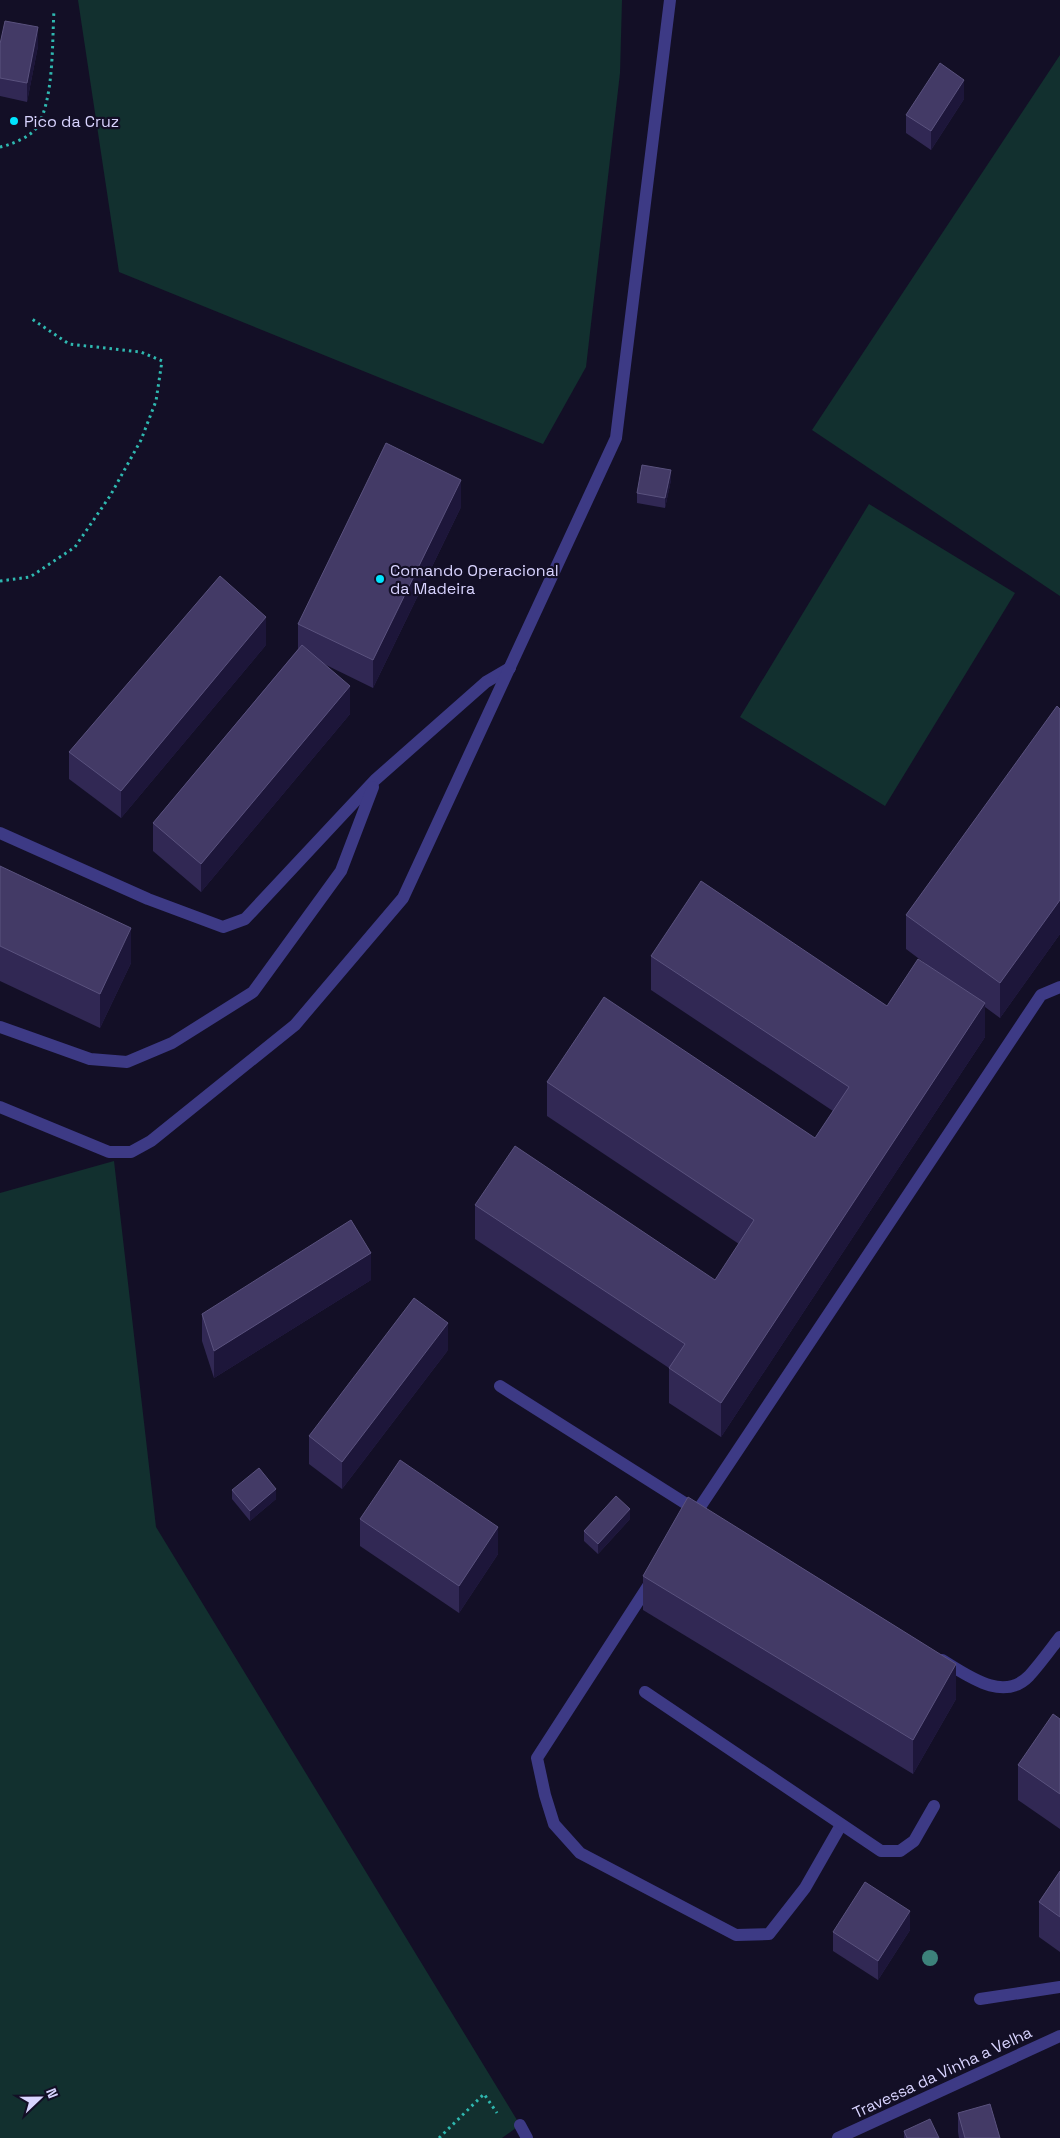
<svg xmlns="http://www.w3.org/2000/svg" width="1060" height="2138" font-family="'Space Grotesk',sans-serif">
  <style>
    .green { fill: #12302f }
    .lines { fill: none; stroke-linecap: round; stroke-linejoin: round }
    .path { stroke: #2fb8b0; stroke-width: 3; stroke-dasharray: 2.5 4; stroke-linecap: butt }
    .minor { stroke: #3d3a85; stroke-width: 12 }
    .tree { fill: #3d827b }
    .wall { fill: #312854 }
    .shaded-wall { fill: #1d163a }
    .building { fill: #433a66; stroke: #5a527e }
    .poi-dot { fill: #00e5ff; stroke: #130f26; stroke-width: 2 }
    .labels { text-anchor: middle; stroke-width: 4.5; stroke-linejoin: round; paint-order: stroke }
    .poi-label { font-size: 16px; fill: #d9d4ff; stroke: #130f26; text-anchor: start }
    .street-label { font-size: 16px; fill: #d9d4ff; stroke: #130f26 }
  </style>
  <rect width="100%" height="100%" fill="#130f26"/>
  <g class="green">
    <path d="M78 0H622L620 73 586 367 543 444 119 272Z"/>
    <path d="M1060 55V596L812 430Z"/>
    <path d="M869 504 1015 593 885 806 740 717Z"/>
    <path d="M114 1161 156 1527 520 2125 502 2138H0V1193Z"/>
  </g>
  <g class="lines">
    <g class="path">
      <path d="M0 147C10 145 31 137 37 127 54 99 52 44 54 10"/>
      <path d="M0 581 30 577 75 547 110 496 141 440 156 401 162 361 141 352 69 344 32 319"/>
      <path d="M439 2138 484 2094 497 2113"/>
    </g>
    <g class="minor">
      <path d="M0 833 148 899 223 927 245 919 375 780 486 682 510 668"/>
      <path d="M0 1027 90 1059 127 1062 172 1043 253 992 341 871 373 787"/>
      <path d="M0 1107 109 1152H131L151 1141 295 1025 403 898 616 438 670 0"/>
      <path d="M500 1386 699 1512"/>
      <path d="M692 1519 1041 995 1060 987"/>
      <path d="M652 1580 537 1758 545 1795 554 1824 580 1853 736 1935 769 1934 805 1888 841 1825"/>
      <path d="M942 1660C967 1675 1003 1703 1029 1676 1040 1664 1050 1650 1060 1637"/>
      <path d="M645 1692 881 1851H900L914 1841 934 1806"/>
      <path d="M980 1999 1060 1987"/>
      <path d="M520 2125 527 2138"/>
      <path d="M838 2138 1060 2036"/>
    </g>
  </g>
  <circle class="tree" cx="930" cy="1958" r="8"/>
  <g class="wall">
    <path d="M0 44 38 46 27 102 0 96Z"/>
    <path d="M964 99 931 150 906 133V115Z"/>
    <path d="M671 480 665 508 637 503V493Z"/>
    <path d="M461 507 373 688 322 663 350 714 201 892 153 851V823L298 649V624Z"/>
    <path d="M266 645 121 818 69 779V752Z"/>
    <path d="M1060 709V934L1000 1018 985 1007V1037L721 1437 669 1403V1368L475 1239V1205L715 1280 739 1244 547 1116V1082L815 1138 833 1111 651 990V956L887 1006 926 964 906 949V915Z"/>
    <path d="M0 866 131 963 100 1028 0 981Z"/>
    <path d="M371 1280 214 1378 202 1341V1314Z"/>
    <path d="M448 1350 342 1489 309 1464V1436Z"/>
    <path d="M232 1490 276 1499 250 1521 232 1499Z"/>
    <path d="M360 1519 498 1554 459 1613 360 1546Z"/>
    <path d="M630 1519 598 1554 584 1541V1531Z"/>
    <path d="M643 1576 956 1699 913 1774 643 1610Z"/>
    <path d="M1060 1719V1829L1018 1800V1765Z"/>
    <path d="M1060 1871V1952L1039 1937V1902Z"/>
    <path d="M910 1930 878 1980 833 1951V1932Z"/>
    <path d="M958 2113 1000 2138H959L958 2132Z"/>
    <path d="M904 2131 939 2138H904Z"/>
  </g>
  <g class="shaded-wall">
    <path d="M38 27V46L27 102V83Z"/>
    <path d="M964 80V99L931 150V131Z"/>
    <path d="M671 470V480L665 508V498Z"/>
    <path d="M461 480V507L373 688V660Z"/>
    <path d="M266 617V645L121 818V791Z"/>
    <path d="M350 686V714L201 892V864Z"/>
    <path d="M1060 900V934L1000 1018V983Z"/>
    <path d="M131 928V963L100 1028V994Z"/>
    <path d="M985 1003V1037L721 1437V1403Z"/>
    <path d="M371 1253V1280L214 1378V1351Z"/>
    <path d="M448 1323V1350L342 1489V1462Z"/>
    <path d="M276 1489V1499L250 1521V1511Z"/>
    <path d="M630 1509V1519L598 1554V1544Z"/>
    <path d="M498 1527V1554L459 1613V1586Z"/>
    <path d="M956 1664V1699L913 1774V1740Z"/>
    <path d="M910 1911V1930L878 1980V1961Z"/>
  </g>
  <g class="building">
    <path d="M5 21 38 27 27 83 0 78V44Z"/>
    <path d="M940 63 964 80 931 131 906 115Z"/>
    <path d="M386 443 461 480 373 660 298 624Z"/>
    <path d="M642 465 671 470 665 498 637 493Z"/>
    <path d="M220 576 266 617 121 791 69 752Z"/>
    <path d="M302 645 350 686 201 864 153 823Z"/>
    <path d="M1057 706 1060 709V900L1000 983 906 915Z"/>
    <path d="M0 866 131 928 100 994 0 946Z"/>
    <path d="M701 881 887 1006 918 959 985 1003 721 1403 669 1368 685 1344 475 1205 515 1146 715 1280 754 1220 547 1082 604 997 815 1138 849 1087 651 956Z"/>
    <path d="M351 1220 371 1253 214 1351 202 1314Z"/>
    <path d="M414 1298 448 1323 342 1462 309 1436Z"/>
    <path d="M400 1460 498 1527 459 1586 360 1519Z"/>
    <path d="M259 1468 276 1489 250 1511 232 1490Z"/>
    <path d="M616 1496 630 1509 598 1544 584 1531Z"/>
    <path d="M688 1497 956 1664 913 1740 643 1576Z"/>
    <path d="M1053 1714 1060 1719V1794L1018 1765Z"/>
    <path d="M1060 1871V1917L1039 1902Z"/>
    <path d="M865 1882 910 1911 878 1961 833 1932Z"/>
    <path d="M990 2104 1000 2138H965L958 2113Z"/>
    <path d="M930 2119 939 2138H907L904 2131Z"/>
  </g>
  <g class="poi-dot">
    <circle cx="14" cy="121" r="5"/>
    <circle cx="380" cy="579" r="5"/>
  </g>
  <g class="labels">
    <g class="poi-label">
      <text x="24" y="127">Pico da Cruz</text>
      <text x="390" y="576">Comando Operacional<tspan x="390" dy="18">da Madeira</tspan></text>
    </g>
    <g class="street-label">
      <text transform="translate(942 2072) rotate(-25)" y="6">Travessa da Vinha a Velha</text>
    </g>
  </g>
  <g transform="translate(40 2098) rotate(68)" stroke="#130f26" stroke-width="4" paint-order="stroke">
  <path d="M0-4L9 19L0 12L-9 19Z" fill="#d9d4ff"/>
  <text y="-8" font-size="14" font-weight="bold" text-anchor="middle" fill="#d9d4ff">N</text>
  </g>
</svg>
